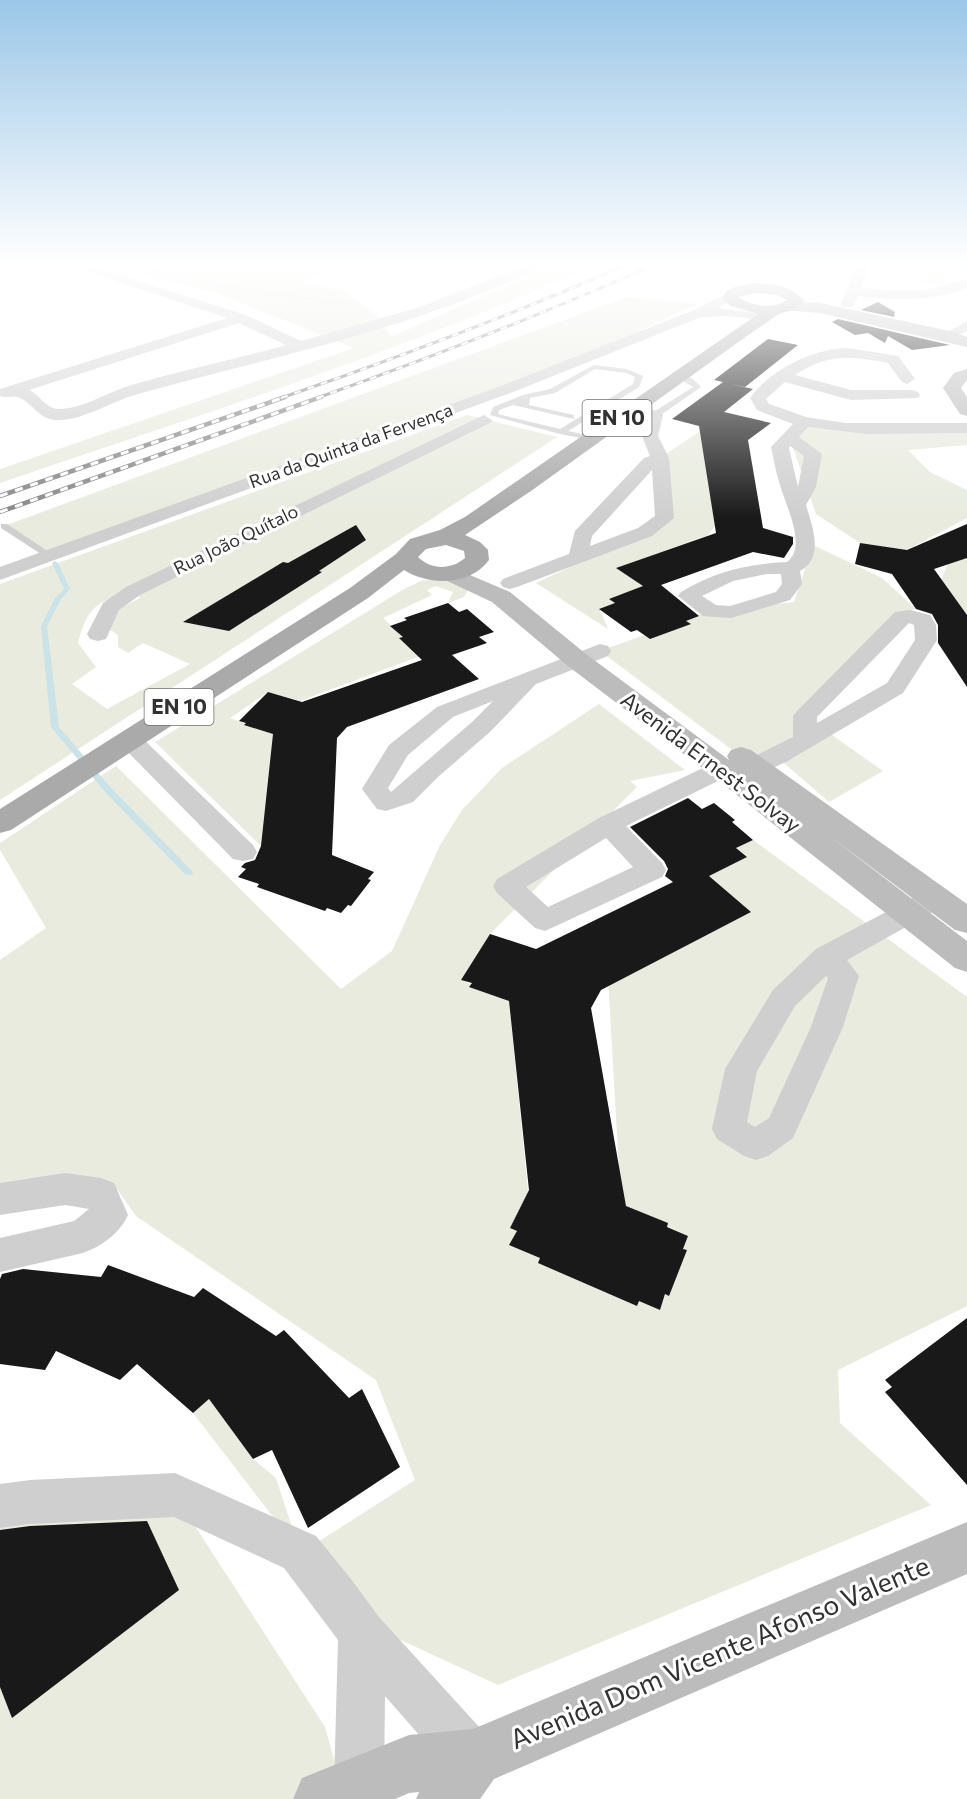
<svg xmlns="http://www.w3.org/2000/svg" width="967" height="1799" font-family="Commissioner,sans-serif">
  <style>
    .green { fill: #e8ebde; fill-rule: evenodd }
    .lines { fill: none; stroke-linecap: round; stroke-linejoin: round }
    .stream { fill: #c9e3e8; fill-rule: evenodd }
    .building { fill: #191919 }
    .lane { fill: #cfcfcf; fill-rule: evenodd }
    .street { fill: #cfcfcf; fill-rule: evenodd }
    .secondary { fill: #bcbcbc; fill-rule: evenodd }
    .primary { fill: #aaa; fill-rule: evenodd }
    .rail-far1-casing { stroke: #878787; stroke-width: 3 }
    .rail-casing { stroke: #878787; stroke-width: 4.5 }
    .rail-far1 { stroke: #fff; stroke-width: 2; stroke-dasharray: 7; stroke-linecap: butt }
    .rail { stroke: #fff; stroke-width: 3; stroke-dasharray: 8; stroke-linecap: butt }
    .labels { text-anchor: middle; stroke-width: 6; stroke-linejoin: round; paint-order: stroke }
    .far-street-label { font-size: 18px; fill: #323232; stroke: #fff }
    .shield { fill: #fff; stroke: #707070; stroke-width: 1.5 }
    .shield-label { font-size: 21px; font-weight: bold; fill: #323232 }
    .street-label { font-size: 22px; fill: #323232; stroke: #fff }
    .near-street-label { font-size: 27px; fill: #323232; stroke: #fff }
  </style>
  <rect width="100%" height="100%" fill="#fff"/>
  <g class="green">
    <path d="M111 266H342L302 281 343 291 377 316 391 337 551 266H593C401 352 199 415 0 483V469L354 348 219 294Z"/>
    <path d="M931 266 961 267 955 273 946 274 944 284 922 283 924 278H928Z"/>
    <path d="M627 297 699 304 678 312 591 355 50 556 4 526Z"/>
    <path d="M467 415 557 437 0 800V584ZM133 591 140 598 117 610 107 628 118 635V647L128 653 143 643 190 664 107 709 72 684 96 667 78 643C88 605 97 602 133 591Z"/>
    <path d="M804 422 967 429V445L908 450 930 472 967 490V518L907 550 860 543 816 514 790 439Z"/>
    <path d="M700 431 715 526 708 535 617 568 646 588 609 599 615 603 600 609 608 629 536 583 645 532 664 518 660 458Z"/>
    <path d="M813 545 882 578 915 608 805 716 883 771 829 802 777 757 755 767 600 651 711 611 794 602Z"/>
    <path d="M967 558V615L941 580 948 564Z"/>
    <path d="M437 579 457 580 470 587 464 597 448 603 453 592 436 586 427 590 432 595 383 618 423 655 300 701 268 692 230 718 273 734 264 849 155 742 404 589 421 581Z"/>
    <path d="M599 704 685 770 630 781 637 787 490 934 461 980 509 1001 528 1192 510 1228 660 1309 688 1236 621 1204 608 977 750 913 705 872 746 857 736 848 753 840 967 997V1306L838 1370 840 1423 931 1505 498 1685 392 1636 299 1554 415 1480 376 1380 136 1216 117 1189 67 1177 0 1190V960L46 928 0 850V843L116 766 341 989 392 951 440 845 462 810 502 768Z"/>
    <path d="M209 1399 253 1459 276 1478 300 1552 193 1413Z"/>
    <path d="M175 1495 325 1727 345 1799H0V1513Z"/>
  </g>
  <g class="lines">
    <g class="stream">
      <path d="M133 266H141L207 283 362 306 360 307 207 285Z"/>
      <path d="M55 561 58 563 70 589 61 599 47 626 59 727 112 789 192 871 193 873 192 875H186L106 793 51 727 41 626 55 598 64 589 52 563Z"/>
    </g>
  </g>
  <g class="building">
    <path d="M878 302 895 312 894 317 861 310Z"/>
    <path d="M838 319 950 345 912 350 888 336 885 343 868 333 855 335 832 322Z"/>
    <path d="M768 339 798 345 745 387 730 384 753 389 724 412 771 423 748 440 763 528 793 537V544L784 558 753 552 661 585 699 616 686 621 691 624 650 639 637 630 631 632 599 609 615 603 609 599 643 586 616 568 716 533 699 426 672 419 723 382 714 380Z"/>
    <path d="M967 524V558L934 569 967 615V687L938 643V625L932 614 916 609 892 574 855 564 860 543 907 550Z"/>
    <path d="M356 525 366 540 319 571 322 572 229 631 183 622 283 562 288 563Z"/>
    <path d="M448 603 459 612 467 609 494 632 479 637 487 643 452 655 479 679 347 727 337 738 332 855 374 872 368 879 371 880 351 906 348 905 341 913 327 908 325 911 257 887 259 884 238 877 246 869 241 867 245 863 255 860 261 846 273 734 244 725 246 723 239 721 268 692 302 702 422 660 399 638 403 637 390 626 407 620 404 618Z"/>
    <path d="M688 798 702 809 714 803 735 820 732 822 753 840 736 848 747 857 709 876 751 912 601 990 591 1008 626 1206 668 1223 667 1227 688 1236 683 1249 687 1250 669 1296 665 1294 660 1310 639 1301 637 1306 538 1263 540 1258 509 1245 517 1231 510 1228 529 1190 509 1001 469 987 472 983 461 980 490 934 536 949 673 882 665 876 668 869 664 861 630 827Z"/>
    <path d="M108 1265 194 1297 203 1288 276 1336 284 1330 349 1398 362 1389 400 1467 308 1528 272 1450 253 1459 209 1399 193 1413 137 1364 120 1380 56 1351 45 1370 0 1364V1279L2 1274 23 1269 101 1277Z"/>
    <path d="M967 1318V1485L885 1392 892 1387 885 1380Z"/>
    <path d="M147 1521 179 1590 12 1718 0 1687V1530L30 1526Z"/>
  </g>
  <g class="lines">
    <g class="lane">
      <path d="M594 365 627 369 643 376 639 387 568 431 592 436V440L560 434 490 415 493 407 523 395 550 389ZM595 369 626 373 635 377 633 384 560 429 498 414 499 410 513 405 574 419V415L529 405 530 398 555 393Z"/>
      <path d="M676 373C686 373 695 380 701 387L658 417H652V413L693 387 676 377Z"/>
      <path d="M1 524H7L55 556 47 558 1 528Z"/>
    </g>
    <g class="street">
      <path d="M71 266H91L246 315 301 341 420 307 523 266H540C529 277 506 283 491 289 378 337 255 361 138 394 111 401 84 421 56 420 40 419 33 405 22 399 14 394 8 399 0 396V389L227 318ZM239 323 286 345C233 360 178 371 125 387 104 394 82 409 59 409 46 409 40 395 29 390Z"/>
      <path d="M857 266H869L861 288 897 291 925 290 967 279V288C932 302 895 300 858 296L853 307H843L841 304Z"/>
      <path d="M729 293 736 297 718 308 756 313 758 316 756 319 728 316 701 317 513 392 0 580V567L501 386 694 310Z"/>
      <path d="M967 321V331L948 340 941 336Z"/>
      <path d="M848 348 898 356 915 379 907 384 902 382 888 363C849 356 830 353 795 375L851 390H912L918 392 920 395 918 398 851 400 785 382 766 399 769 404 806 417 846 423H967V433L866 434 808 427 799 437 822 454 816 487 806 505C812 526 825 557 800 571L802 584 790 600 731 618 703 616 678 596 681 592C715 571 748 564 787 562 808 547 785 504 780 485 776 473 774 460 771 447L793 424 757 410 750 398C770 370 814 348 848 348ZM790 446 804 456 798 487 789 448ZM767 574H781L782 584 776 592 730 606 716 605 702 596 733 581Z"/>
      <path d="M629 404 661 412 663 415 658 436 669 458 674 518 652 536 517 587 510 589 503 587 500 583 503 579 569 554 575 531 644 458 650 456 642 436 646 418 623 412 621 409ZM652 470 655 516 638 528 590 546 592 536Z"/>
      <path d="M484 415 492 420 490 423 140 595 119 610 106 639 98 641 90 639 87 634 103 603 126 587Z"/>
      <path d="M910 610 930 615 936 625 937 640 903 693 786 762 733 785 724 783 722 779 626 826 662 863 666 870 662 877 545 931 535 928 497 893 493 886 497 879 599 818 713 763 722 761 731 763 733 767 793 737V716L797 711 895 612ZM909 623 914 625 915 640 887 683 817 723V717ZM606 838 633 867 548 907 526 887Z"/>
      <path d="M600 644 608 646 611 651 608 656 536 684 490 732 439 776 413 802 386 811 377 809 362 789 389 745 437 707ZM493 701 472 722 391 792 388 788 408 755 453 717Z"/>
      <path d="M129 732 138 734 253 845 257 852 253 859 243 861 233 859 120 744 117 739 120 734Z"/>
      <path d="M928 892 938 895 942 902 938 909 847 960 859 976 843 1027 793 1138 768 1156 756 1160 744 1156 717 1139 712 1129 725 1069 773 990 816 949 918 895ZM826 976 828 978 811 1027 769 1118 755 1127 747 1122 757 1071 795 1006Z"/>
      <path d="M65 1173 101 1178 114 1183 128 1215C120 1233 102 1246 83 1253L0 1272V1238L74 1221 89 1209 65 1205 0 1215V1183Z"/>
      <path d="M175 1473 316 1536 351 1579 379 1617 491 1740 498 1758 491 1776 473 1783 455 1776 385 1696 384 1785 379 1799H339L334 1785 338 1640 284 1568 174 1517 30 1524 0 1528V1484L30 1480Z"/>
    </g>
    <g class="secondary">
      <path d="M789 302 820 303 954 332 967 337V347L820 313 783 310 781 307Z"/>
      <path d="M967 369V380L961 388 967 397V416L960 414 943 388 954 373Z"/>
      <path d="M451 567 510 592 586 654 729 760 727 756 731 750 741 747 751 750 967 904V933L955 930 827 834 967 941V972L955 968 723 784 568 666 492 602 443 579 439 574 443 569Z"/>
      <path d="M967 1522V1574L494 1779 480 1799H416L419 1792 409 1793 395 1799H293L302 1778 409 1735 473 1729Z"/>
    </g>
    <path class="primary" d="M757 283C775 285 793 286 804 301L796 309 779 314 744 338 531 491 465 535 480 542 488 550 489 560C470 586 429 586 404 570L368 598 11 830 0 833V809L350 588 396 554 410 539 440 530 465 517 758 314 731 306 722 299 725 292 735 287ZM757 293 777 295 787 300C773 310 752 306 738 297ZM446 545 464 551 465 558C451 570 431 570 418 557L426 549Z"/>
    <g class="rail-far1-casing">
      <g id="rail-far1">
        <path d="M281 398C397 358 511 315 624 266"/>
        <path d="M317 398C430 358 541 315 651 266"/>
      </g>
    </g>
    <g class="rail-casing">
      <g id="rail">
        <path d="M0 496 285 397"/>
        <path d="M0 512 321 397"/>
      </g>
    </g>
    <use href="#rail-far1" class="rail-far1"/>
    <use href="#rail" class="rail"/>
  </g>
  <linearGradient id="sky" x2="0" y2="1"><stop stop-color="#9bc7e8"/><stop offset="0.51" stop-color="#fff"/><stop offset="1" stop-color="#fff" stop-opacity="0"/></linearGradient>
  <rect width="967" height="518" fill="url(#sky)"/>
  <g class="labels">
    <g class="far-street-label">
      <text transform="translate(351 446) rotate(-20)" y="6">Rua da Quinta da Fervença</text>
      <text transform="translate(236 540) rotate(-26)" y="6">Rua João Quítalo</text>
    </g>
    <g class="shield">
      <rect x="582.5" y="400" width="69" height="36" rx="4.5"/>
      <rect x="144.5" y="689" width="69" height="36" rx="4.5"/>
    </g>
    <g class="shield-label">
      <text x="617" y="425">EN 10</text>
      <text x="179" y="714">EN 10</text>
    </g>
    <g class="street-label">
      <text transform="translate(711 762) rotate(37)" y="8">Avenida Ernest Solvay</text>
    </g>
    <g class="near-street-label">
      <text transform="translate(720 1653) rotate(-23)" y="9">Avenida Dom Vicente Afonso Valente</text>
    </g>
  </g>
</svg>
